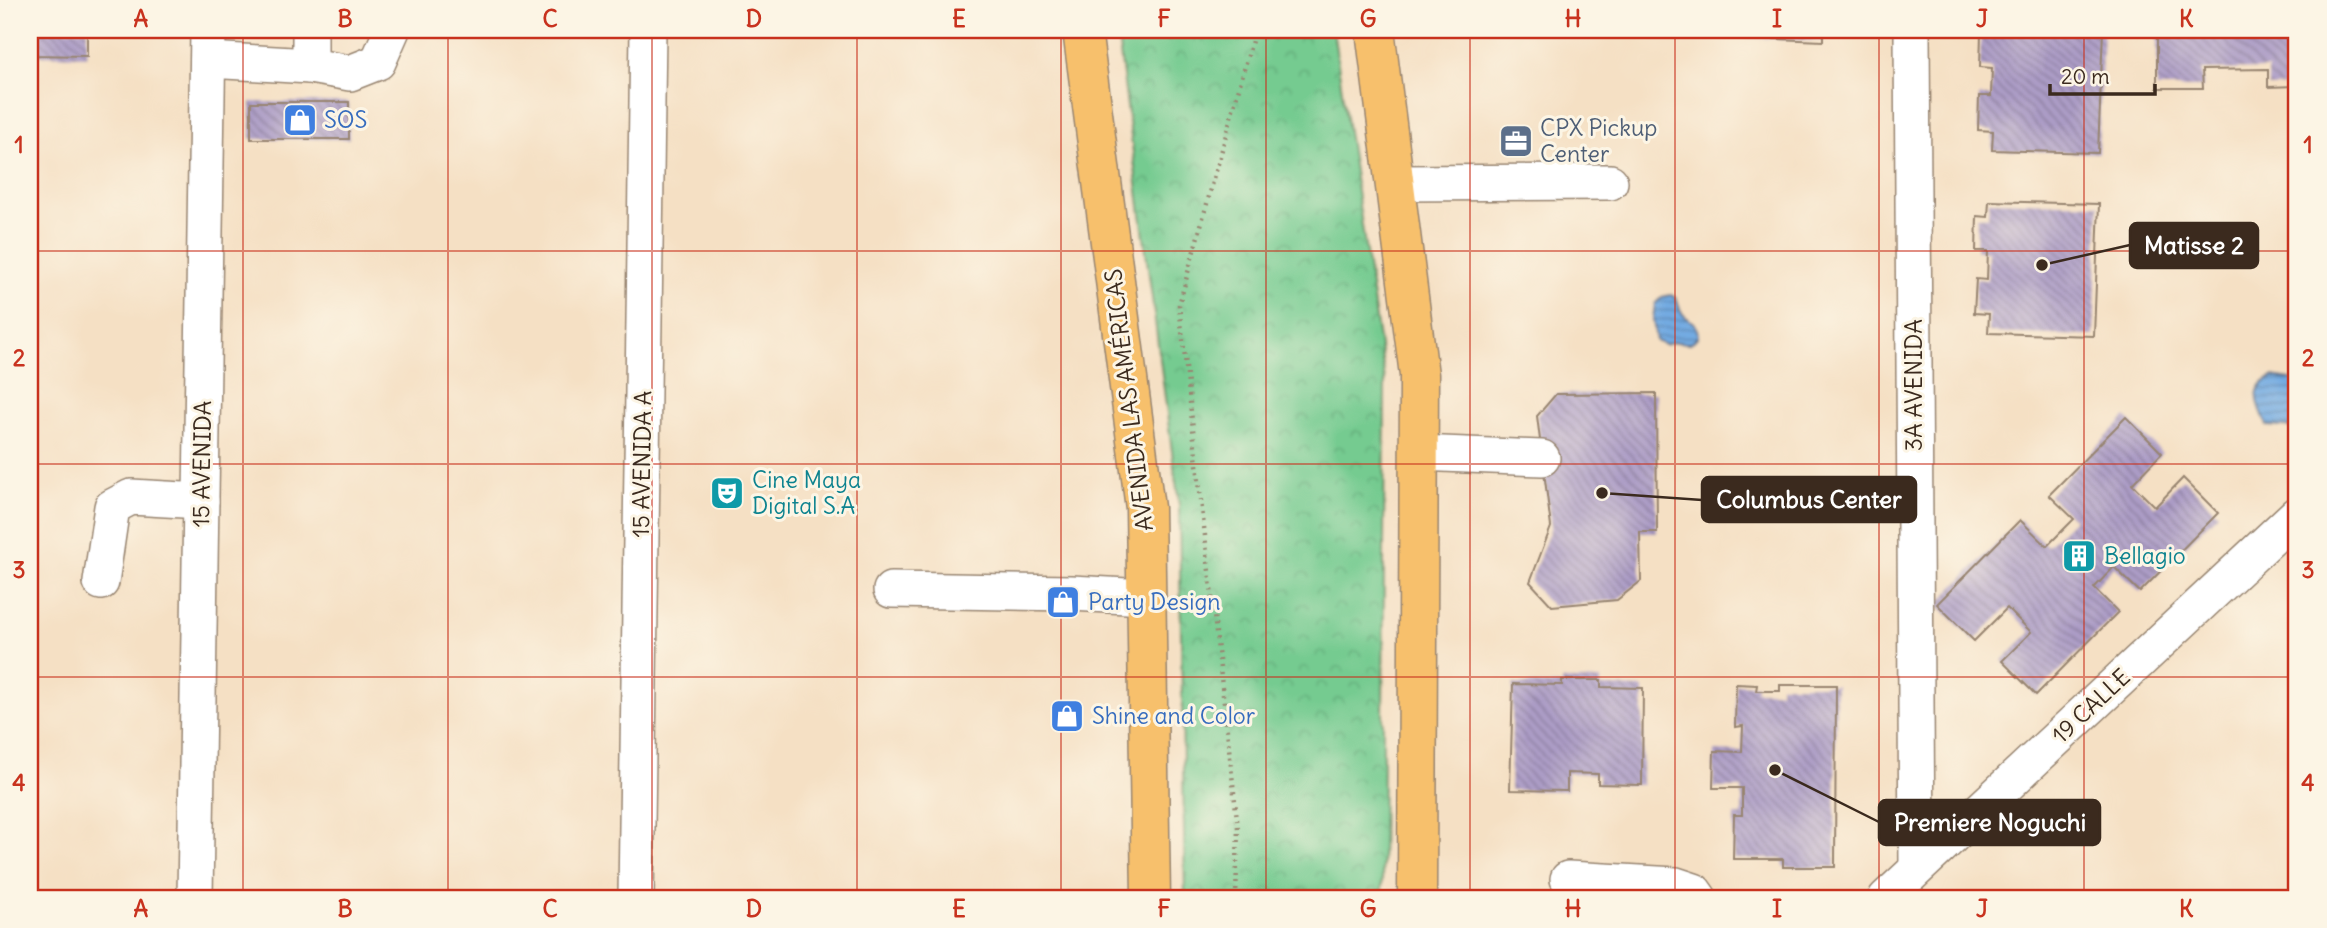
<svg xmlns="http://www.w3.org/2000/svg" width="2327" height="928" font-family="Delius,sans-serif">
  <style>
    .park { fill: url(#park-crowns); stroke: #587a57; stroke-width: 2 }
    .water { fill: url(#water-rules); stroke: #576a80; stroke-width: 2 }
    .building { fill: url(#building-back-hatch) }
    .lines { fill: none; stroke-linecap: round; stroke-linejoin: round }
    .minor-casing { stroke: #988571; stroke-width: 38 }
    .major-casing { stroke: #988571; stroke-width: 41 }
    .path { stroke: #988571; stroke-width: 4.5; stroke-dasharray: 2 5; stroke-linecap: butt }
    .minor { stroke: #fff; stroke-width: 35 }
    .major { stroke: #f7c06c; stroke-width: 38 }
    .grid { fill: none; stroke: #c8321e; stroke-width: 2; stroke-opacity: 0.55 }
    .labels { text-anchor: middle; stroke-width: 6; stroke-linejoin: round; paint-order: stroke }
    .shop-label { font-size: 23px; fill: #366cbe; stroke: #fcf5e5; text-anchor: start }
    .service-label { font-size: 23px; fill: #4e5e75; stroke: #fcf5e5; text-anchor: start }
    .street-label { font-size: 23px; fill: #3b2a1e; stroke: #fcf5e5 }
    .culture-label { font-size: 23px; fill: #0d838f; stroke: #fcf5e5; text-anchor: start }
    .leader { fill: none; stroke: #3b2a1e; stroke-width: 2.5 }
    .callout-dot { fill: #3b2a1e; stroke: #fcf5e5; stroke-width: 2.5 }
    .callout { fill: #3b2a1e; stroke: #3b2a1e; stroke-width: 2.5 }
    .callout-label { font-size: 24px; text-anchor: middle; font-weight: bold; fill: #fff }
    .neatline { fill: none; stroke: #c8321e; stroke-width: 2.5 }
    .grid-label { font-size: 23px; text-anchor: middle; font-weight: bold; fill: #c8321e }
  </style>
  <defs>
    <pattern id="park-crowns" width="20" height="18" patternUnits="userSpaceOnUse" patternTransform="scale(1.75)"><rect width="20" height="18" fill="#74cb90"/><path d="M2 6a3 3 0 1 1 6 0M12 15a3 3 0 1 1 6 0" fill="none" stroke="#65ae7c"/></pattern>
    <pattern id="water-rules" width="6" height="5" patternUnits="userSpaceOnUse" patternTransform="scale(1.75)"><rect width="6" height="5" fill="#73abe2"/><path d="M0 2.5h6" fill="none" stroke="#608bb7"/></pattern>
    <pattern id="building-back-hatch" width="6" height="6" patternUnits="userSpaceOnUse" patternTransform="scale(1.75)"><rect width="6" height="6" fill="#ac9cc6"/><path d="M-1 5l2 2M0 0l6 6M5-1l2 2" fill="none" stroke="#8d7fa0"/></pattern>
  </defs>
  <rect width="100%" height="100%" fill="#fcf5e5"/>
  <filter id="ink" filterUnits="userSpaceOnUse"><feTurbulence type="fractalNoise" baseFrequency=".0143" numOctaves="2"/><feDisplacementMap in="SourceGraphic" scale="14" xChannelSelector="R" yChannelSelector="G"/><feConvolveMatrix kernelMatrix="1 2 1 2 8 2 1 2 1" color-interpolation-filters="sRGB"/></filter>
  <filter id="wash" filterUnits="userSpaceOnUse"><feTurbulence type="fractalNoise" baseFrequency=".00686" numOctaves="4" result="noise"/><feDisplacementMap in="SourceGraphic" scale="28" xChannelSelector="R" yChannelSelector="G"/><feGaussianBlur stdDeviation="1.57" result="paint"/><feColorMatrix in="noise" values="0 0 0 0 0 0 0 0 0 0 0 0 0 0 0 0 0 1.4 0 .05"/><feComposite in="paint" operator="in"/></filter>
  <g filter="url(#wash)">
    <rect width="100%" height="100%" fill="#f5e0c4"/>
    <path class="park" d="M1117 30H1333L1385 380 1382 898H1185L1179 505Z"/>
    <g class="water">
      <path d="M1671 295 1676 298C1678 302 1679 306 1680 310 1686 322 1697 318 1698 336 1688 348 1686 341 1675 342 1671 342 1668 344 1665 345L1656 341 1653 319 1655 304 1662 297Z"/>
      <path d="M2273 377 2297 381V428L2267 426C2261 407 2246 389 2273 377Z"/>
    </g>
    <g id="blocks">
      <g class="building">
        <path d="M30 30H87V56L30 55Z"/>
        <path d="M1689 30H1823V41L1689 35Z"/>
        <path d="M1992 30H2103L2098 153 1992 150 1993 131 1978 130 1979 96H1991L1992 68 1980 67 1981 33H1992Z"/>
        <path d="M2157 30H2297V86L2268 87V69L2202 70 2203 88H2157Z"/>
        <rect x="251" y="102" width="98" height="37"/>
        <path d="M1989 201 2099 204 2094 336 1988 333 1989 314 1974 313 1976 279 1987 280 1988 251H1976L1977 216 1988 217Z"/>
        <path d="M1656 393 1657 532H1640L1641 581 1617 600 1552 606 1530 582 1551 527 1537 416 1556 394Z"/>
        <path d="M2126 417 2162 453 2132 484 2155 507 2183 478 2218 513 2140 592 2114 567 2094 588 2118 612 2036 695 2002 661 2031 632 2007 608 1974 641 1937 604 2020 520 2047 546 2074 519 2049 495Z"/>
        <path d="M1562 680H1601V687L1643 688 1642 785 1598 784V774L1567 773V791L1510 790 1513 684 1562 685Z"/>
        <path d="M1736 684 1757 685 1756 691H1780V685H1836L1835 867H1783V859H1733L1734 815H1742V788H1713L1714 751 1742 752 1743 726 1735 727Z"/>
      </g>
    </g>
  </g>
  <g filter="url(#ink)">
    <use href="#blocks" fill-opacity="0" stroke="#988571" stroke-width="2"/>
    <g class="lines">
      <g class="minor-casing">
        <g id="minor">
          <path d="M1912 30 1917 867"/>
          <path d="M208 60 310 66 350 73 378 62 392 30"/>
          <path d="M310 66V30"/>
          <path d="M1395 183 1610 182"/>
          <path d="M1418 453 1542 458"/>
          <path d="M101 582 112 507 131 497 201 501"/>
          <path d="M891 590 1071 593 1146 597"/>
          <path d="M1568 879 1676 885 1694 891 1699 898"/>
          <path d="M195 898 208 30"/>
          <path d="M636 898 648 30"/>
          <path d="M1886 898 2297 514"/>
        </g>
      </g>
      <g class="major-casing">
        <g id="major">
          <path d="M1082 30 1145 508 1151 898"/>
          <path d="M1375 30 1419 375 1417 898"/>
        </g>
      </g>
      <path class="path" d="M1236 898 1238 828 1179 305 1255 30"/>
      <use href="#minor" class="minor"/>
      <use href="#major" class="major"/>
    </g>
  </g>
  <path class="grid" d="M243 30V898M448 30V898M652 30V898M857 30V898M1061 30V898M1266 30V898M1470 30V898M1675 30V898M1879 30V898M2084 30V898M30 251H2297M30 464H2297M30 677H2297"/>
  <defs>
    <g id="shop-square" transform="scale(1.75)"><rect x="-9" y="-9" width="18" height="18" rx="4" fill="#3f7fe0" stroke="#fcf5e5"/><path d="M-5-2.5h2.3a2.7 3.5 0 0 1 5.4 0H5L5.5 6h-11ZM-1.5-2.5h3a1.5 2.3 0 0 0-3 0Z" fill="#fff"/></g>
    <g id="office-square" transform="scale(1.75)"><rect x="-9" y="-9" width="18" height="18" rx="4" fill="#5c6f8a" stroke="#fcf5e5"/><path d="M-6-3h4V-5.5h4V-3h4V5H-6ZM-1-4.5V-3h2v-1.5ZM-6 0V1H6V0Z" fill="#fff"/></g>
    <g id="theatre-square" transform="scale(1.75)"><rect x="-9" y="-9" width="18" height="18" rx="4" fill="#0f9aa8" stroke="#fcf5e5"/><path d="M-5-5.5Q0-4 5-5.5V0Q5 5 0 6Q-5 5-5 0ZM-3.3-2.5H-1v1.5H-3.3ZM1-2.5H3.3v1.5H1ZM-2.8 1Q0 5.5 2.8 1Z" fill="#fff"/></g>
    <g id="building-square" transform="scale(1.75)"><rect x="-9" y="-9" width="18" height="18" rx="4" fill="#0f9aa8" stroke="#fcf5e5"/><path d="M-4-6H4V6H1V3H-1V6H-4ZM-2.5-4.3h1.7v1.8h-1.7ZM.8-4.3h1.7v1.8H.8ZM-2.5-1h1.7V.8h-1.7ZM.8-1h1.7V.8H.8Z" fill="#fff"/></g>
  </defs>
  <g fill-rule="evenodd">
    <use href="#shop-square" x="300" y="120"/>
    <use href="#office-square" x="1516" y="141"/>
    <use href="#theatre-square" x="727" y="493"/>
    <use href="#building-square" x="2079" y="556"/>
    <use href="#shop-square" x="1063" y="602"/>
    <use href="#shop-square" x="1067" y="716"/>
  </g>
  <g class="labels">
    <g class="shop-label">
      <text x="324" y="128">SOS</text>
      <text x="1088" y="610">Party Design</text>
      <text x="1092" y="724">Shine and Color</text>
    </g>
    <g class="service-label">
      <text x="1540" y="136">CPX Pickup<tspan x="1540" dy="26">Center</tspan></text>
    </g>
    <g class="street-label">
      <text transform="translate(1914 385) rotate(-90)" y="8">3A AVENIDA</text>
      <text transform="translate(1129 400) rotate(-97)" y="8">AVENIDA LAS AMÉRICAS</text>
      <text transform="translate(202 464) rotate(-89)" y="8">15 AVENIDA</text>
      <text transform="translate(642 464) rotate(-89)" y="8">15 AVENIDA A</text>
      <text transform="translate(2091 706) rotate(-43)" y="8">19 CALLE</text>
    </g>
    <g class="culture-label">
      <text x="752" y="488">Cine Maya<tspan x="752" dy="26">Digital S.A</tspan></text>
      <text x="2104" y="564">Bellagio</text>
    </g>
  </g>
  <path class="leader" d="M2042 265L2130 245M1602 493L1702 500M1775 770L1879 822"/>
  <g class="callout-dot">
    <circle cx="2042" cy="265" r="7"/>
    <circle cx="1602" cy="493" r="7"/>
    <circle cx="1775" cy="770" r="7"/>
  </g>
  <g class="callout">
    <rect x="2130" y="223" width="128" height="45" rx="7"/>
    <rect x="1702" y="477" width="214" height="45" rx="7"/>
    <rect x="1879" y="800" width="221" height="45" rx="7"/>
  </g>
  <g class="callout-label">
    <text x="2194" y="254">Matisse 2</text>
    <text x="1809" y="508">Columbus Center</text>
    <text x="1990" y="831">Premiere Noguchi</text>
  </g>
  <rect width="2327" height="928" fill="none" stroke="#fcf5e5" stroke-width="77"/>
  <path d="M2050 84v10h105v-10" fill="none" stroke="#3b2a1e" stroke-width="3.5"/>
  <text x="2061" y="84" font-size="21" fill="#3b2a1e" stroke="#fcf5e5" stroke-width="5" paint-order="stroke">20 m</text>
  <rect x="38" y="38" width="2250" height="852" class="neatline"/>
  <g class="grid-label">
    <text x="141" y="27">A</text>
    <text x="345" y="27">B</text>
    <text x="550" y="27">C</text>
    <text x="754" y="27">D</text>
    <text x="959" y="27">E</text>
    <text x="1164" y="27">F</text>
    <text x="1368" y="27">G</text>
    <text x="1573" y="27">H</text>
    <text x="1777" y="27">I</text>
    <text x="1982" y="27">J</text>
    <text x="2186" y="27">K</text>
    <text x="19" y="153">1</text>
    <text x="2308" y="153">1</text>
    <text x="19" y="366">2</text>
    <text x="2308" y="366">2</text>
    <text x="19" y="578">3</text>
    <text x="2308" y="578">3</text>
    <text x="19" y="791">4</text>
    <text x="2308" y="791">4</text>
    <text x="141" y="917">A</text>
    <text x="345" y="917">B</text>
    <text x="550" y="917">C</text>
    <text x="754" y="917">D</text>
    <text x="959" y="917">E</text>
    <text x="1164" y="917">F</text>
    <text x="1368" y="917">G</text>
    <text x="1573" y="917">H</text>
    <text x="1777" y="917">I</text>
    <text x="1982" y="917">J</text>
    <text x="2186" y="917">K</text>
  </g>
</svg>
